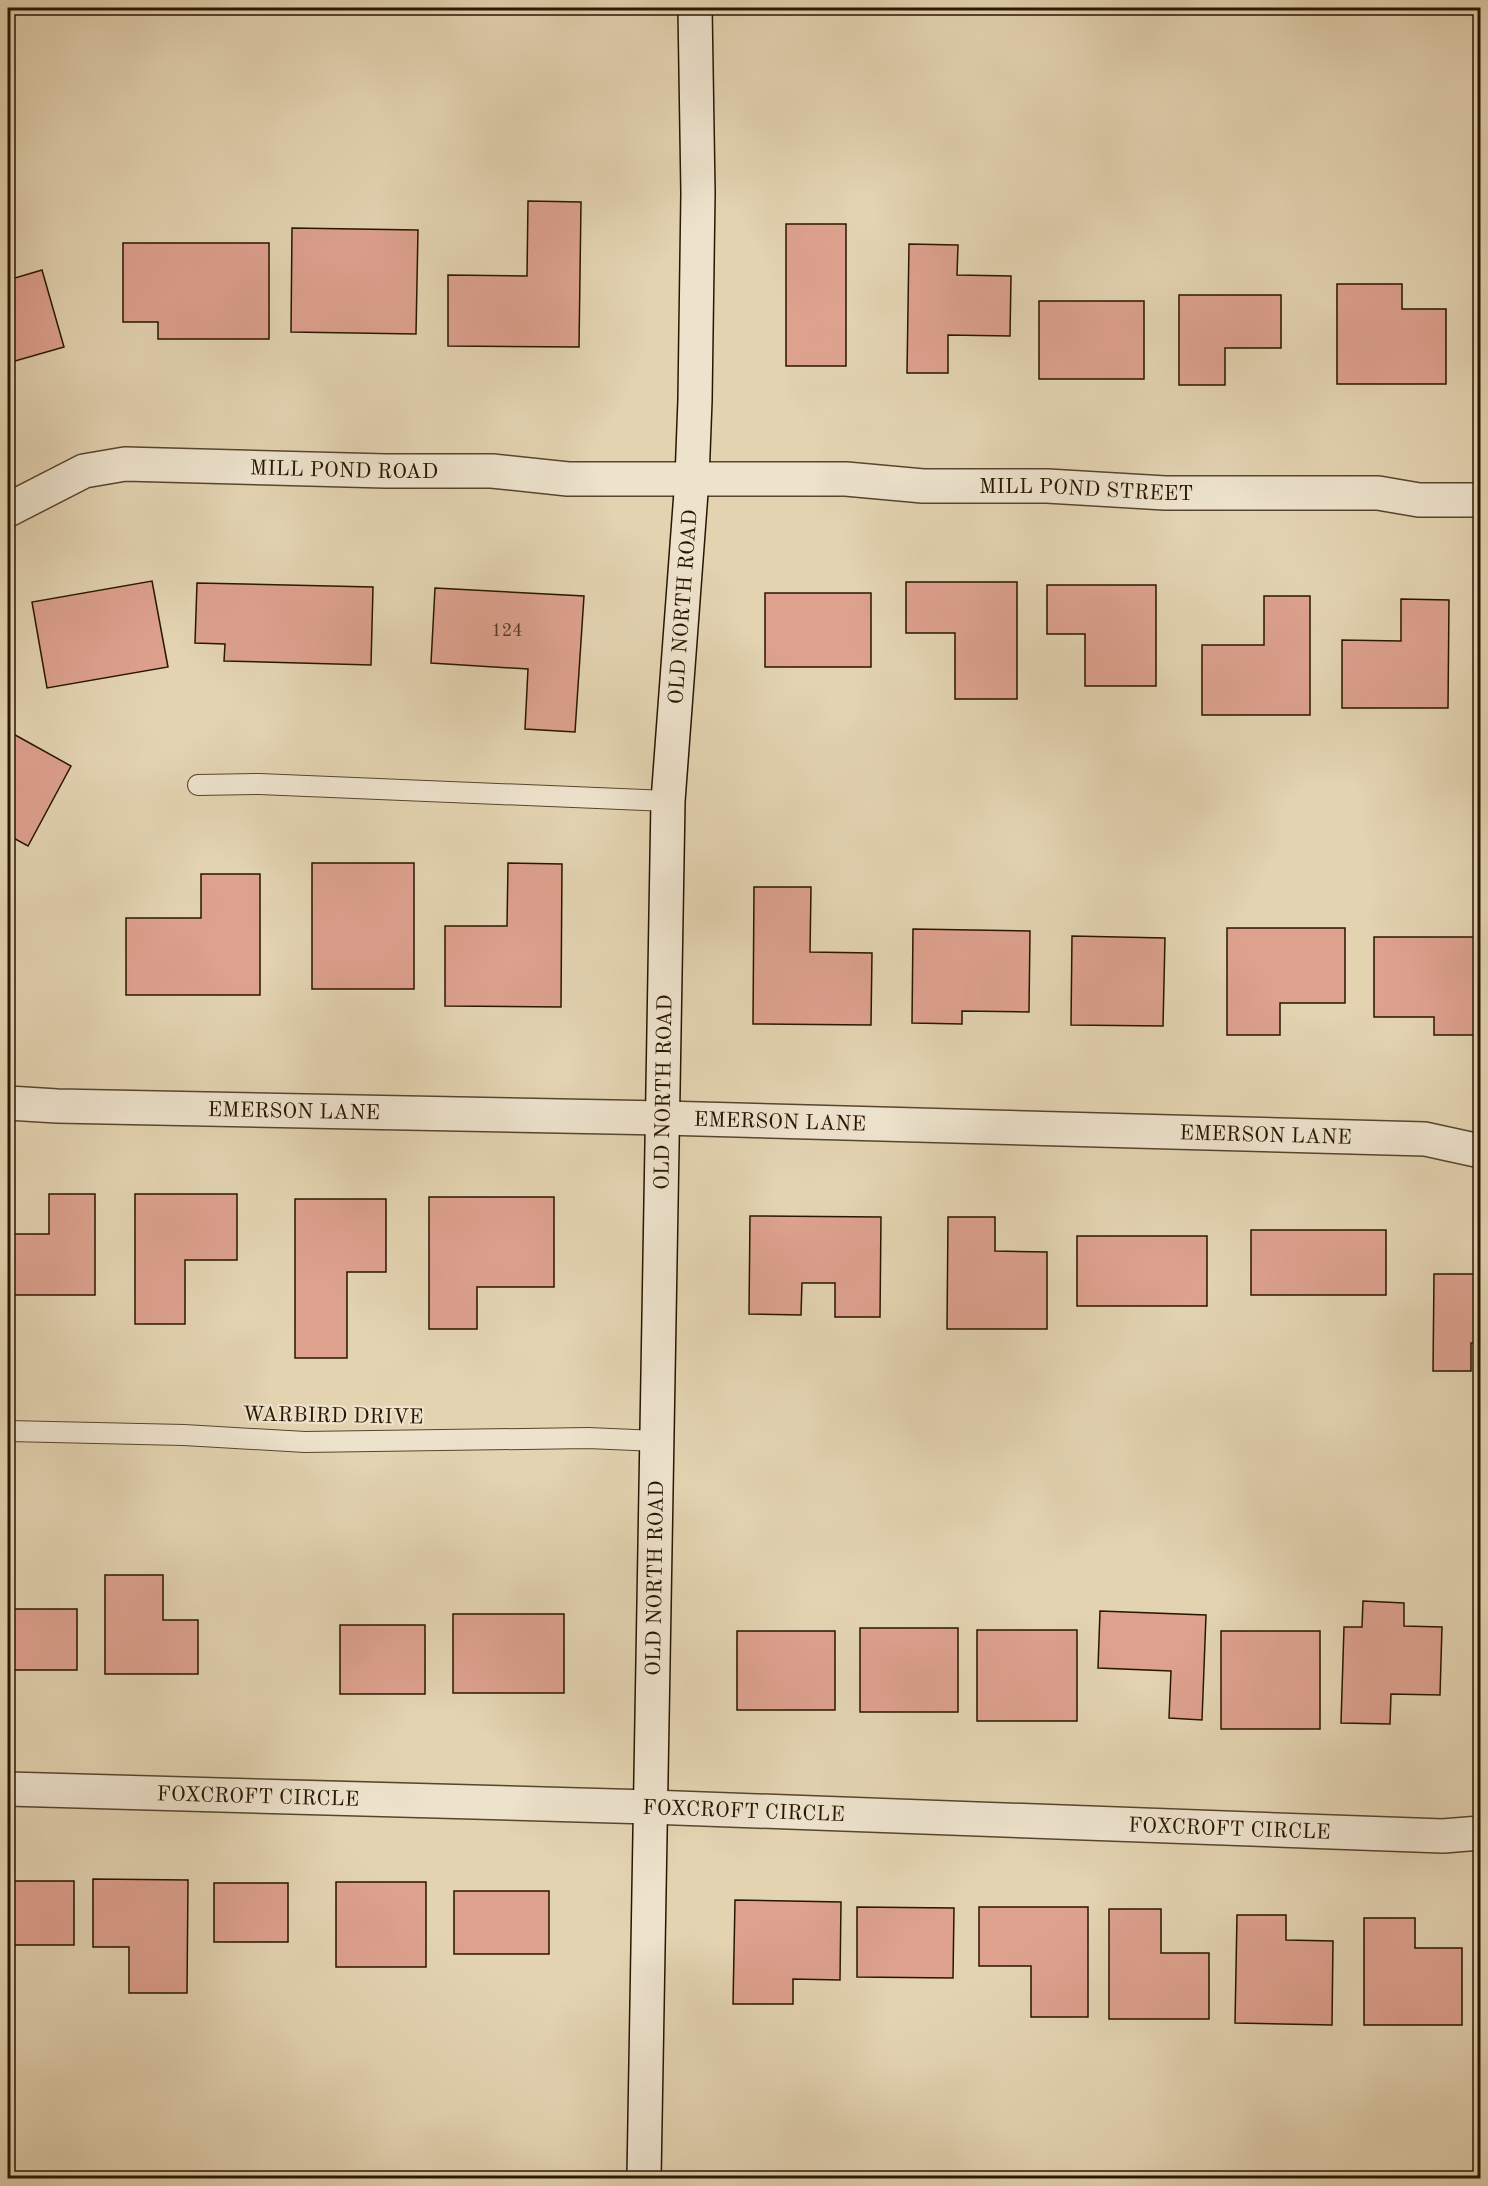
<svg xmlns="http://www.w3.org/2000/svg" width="1488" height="2186" font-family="'Old Standard TT',serif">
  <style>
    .building { fill: #dda18e; stroke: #291601; stroke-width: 1.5 }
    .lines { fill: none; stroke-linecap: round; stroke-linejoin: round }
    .lane-casing { stroke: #58452d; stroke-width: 22 }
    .street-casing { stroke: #58452d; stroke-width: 36 }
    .secondary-casing { stroke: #291601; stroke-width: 36 }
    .lane { stroke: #ede2cc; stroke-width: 20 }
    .street { stroke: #ede2cc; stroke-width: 33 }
    .secondary { stroke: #ede2cc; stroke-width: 33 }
    .labels { text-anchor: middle; stroke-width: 4.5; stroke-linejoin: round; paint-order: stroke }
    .number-label { font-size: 18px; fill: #563924 }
    .street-label { font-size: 21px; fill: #291601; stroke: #ede2cc }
  </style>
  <rect width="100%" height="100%" fill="#e3d3b1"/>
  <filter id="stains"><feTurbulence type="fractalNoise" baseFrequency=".00333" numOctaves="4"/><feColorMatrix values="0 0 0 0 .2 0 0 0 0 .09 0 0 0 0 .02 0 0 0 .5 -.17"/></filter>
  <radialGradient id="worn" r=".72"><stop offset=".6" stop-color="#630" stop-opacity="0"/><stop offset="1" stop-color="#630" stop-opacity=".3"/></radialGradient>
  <g class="building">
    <path d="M528 201 581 202 579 347 448 346V275L527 276Z"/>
    <rect x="786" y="224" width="60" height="142"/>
    <path d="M292 228 418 230 416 334 291 332Z"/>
    <path d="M123 243H269V339H158V322H123Z"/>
    <path d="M909 244 958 245 957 275 1011 276 1010 336 948 335V373H907Z"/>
    <path d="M42 270 64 347 8 363V280Z"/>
    <path d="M1337 284H1402V309H1446V384H1337Z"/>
    <path d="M1179 295H1281V348H1225V385H1179Z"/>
    <rect x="1039" y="301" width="105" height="78"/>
    <path d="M152 581 168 667 47 688 32 602Z"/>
    <path d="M906 582H1017V699H955V633H906Z"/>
    <path d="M197 583 373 587 371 665 224 661 225 644 195 643Z"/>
    <path d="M1047 585H1156V686H1085V634H1047Z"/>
    <path d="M435 588 584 596 575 732 525 729 528 669 431 663Z"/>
    <rect x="765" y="593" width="106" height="74"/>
    <path d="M1264 596H1310V715H1202V645H1264Z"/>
    <path d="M1401 599 1449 600 1448 708H1342V640L1401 641Z"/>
    <path d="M8 731 71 766 28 846 8 835Z"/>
    <rect x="312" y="863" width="102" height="126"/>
    <path d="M508 863 562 864 561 1007 445 1006V926H507Z"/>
    <path d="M201 874H260V995H126V918H201Z"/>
    <path d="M754 887H811L810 952 872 953 871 1025 753 1024Z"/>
    <path d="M1227 928H1345V1003H1280V1035H1227Z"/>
    <path d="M913 929 1030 931 1029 1012 962 1011V1024L912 1023Z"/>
    <path d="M1072 936 1165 938 1163 1026 1071 1025Z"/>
    <path d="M1374 937H1480V1035H1434V1017H1374Z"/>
    <path d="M49 1194H95V1295H8V1234H49Z"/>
    <path d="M135 1194H237V1260H185V1324H135Z"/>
    <path d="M429 1197H554V1287H477V1329H429Z"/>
    <path d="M295 1199H386V1272H347V1358H295Z"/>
    <path d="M750 1216 881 1217 880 1317H835V1283H802L801 1315 749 1314Z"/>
    <path d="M948 1217H995V1251L1047 1252V1329H947Z"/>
    <rect x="1251" y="1230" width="135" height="65"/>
    <rect x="1077" y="1236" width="130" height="70"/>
    <path d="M1434 1274H1480V1343H1471V1371H1433Z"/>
    <path d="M105 1575H163V1620H198V1674H105Z"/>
    <path d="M1363 1601 1404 1603V1626L1442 1627 1440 1695 1391 1694 1390 1724 1341 1723 1344 1627H1362Z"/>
    <rect x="8" y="1609" width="69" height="61"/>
    <path d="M1100 1611 1206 1615 1202 1720 1169 1718 1171 1671 1098 1668Z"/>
    <rect x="453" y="1614" width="111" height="79"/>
    <rect x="340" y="1625" width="85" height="69"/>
    <rect x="860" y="1628" width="98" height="84"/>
    <rect x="977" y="1630" width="100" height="91"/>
    <rect x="737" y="1631" width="98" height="79"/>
    <rect x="1221" y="1631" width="99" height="98"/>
    <path d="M93 1879 188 1880 187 1993H129V1947H93Z"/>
    <rect x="8" y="1881" width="66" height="64"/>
    <rect x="336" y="1882" width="90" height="85"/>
    <rect x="214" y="1883" width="74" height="59"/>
    <rect x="454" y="1891" width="95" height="63"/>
    <path d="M735 1900 841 1902 840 1980 793 1979V2004H733Z"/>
    <path d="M857 1907 954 1908 953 1978 857 1977Z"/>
    <path d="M979 1907H1088V2017H1031V1966H979Z"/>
    <path d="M1109 1909H1161V1953H1209V2019H1109Z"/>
    <path d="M1237 1915H1286V1940L1333 1941 1332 2025 1235 2023Z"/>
    <path d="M1364 1918H1415V1948H1462V2025H1364Z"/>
  </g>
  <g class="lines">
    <g class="lane-casing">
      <g id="lane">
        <path d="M198 785 259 784 668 801"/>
        <path d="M8 1431 184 1435 305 1442 588 1438 657 1441"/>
      </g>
    </g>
    <g class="street-casing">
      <g id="street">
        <path id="s1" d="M8 510 84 471 125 464 385 471H492L568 479H846L923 486H1047L1165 493H1378L1419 500H1480"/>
        <path id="s2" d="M8 1103 57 1106 663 1118 1425 1139 1480 1151"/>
        <path id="s3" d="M8 1789 650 1807 1443 1836 1480 1833"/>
      </g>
    </g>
    <g class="secondary-casing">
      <g id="secondary">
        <path id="s4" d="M644 2178 668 801 692 479 695 400 698 193 695 8"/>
      </g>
    </g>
    <use href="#lane" class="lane"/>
    <use href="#street" class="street"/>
    <use href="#secondary" class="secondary"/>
  </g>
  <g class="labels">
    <g class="number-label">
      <text x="507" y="636">124</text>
    </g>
    <g class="street-label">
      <text dy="7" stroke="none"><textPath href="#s1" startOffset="346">MILL POND ROAD</textPath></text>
      <text dy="7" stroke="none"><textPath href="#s1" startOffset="1089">MILL POND STREET</textPath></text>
      <text dy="7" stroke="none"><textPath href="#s4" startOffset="1572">OLD NORTH ROAD</textPath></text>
      <text dy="7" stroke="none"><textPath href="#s4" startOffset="1086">OLD NORTH ROAD</textPath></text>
      <text dy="7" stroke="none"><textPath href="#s2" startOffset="286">EMERSON LANE</textPath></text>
      <text dy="7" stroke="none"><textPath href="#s2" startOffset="772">EMERSON LANE</textPath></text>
      <text dy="7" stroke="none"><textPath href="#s2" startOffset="1258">EMERSON LANE</textPath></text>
      <text transform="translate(333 1415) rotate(1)" y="7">WARBIRD DRIVE</text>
      <text dy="7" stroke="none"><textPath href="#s4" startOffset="600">OLD NORTH ROAD</textPath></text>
      <text dy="7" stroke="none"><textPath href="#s3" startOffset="250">FOXCROFT CIRCLE</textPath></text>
      <text dy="7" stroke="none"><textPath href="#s3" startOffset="736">FOXCROFT CIRCLE</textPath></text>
      <text dy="7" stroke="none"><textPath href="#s3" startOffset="1222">FOXCROFT CIRCLE</textPath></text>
    </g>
  </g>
  <rect width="1488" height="2186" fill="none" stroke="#e3d3b1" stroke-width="30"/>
  <rect x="9" y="9" width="1470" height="2168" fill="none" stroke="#291601" stroke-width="3"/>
  <rect x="15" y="15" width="1458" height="2156" fill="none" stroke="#291601" stroke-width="1.5"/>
  <rect width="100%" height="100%" filter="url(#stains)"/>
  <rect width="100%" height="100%" fill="url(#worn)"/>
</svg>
